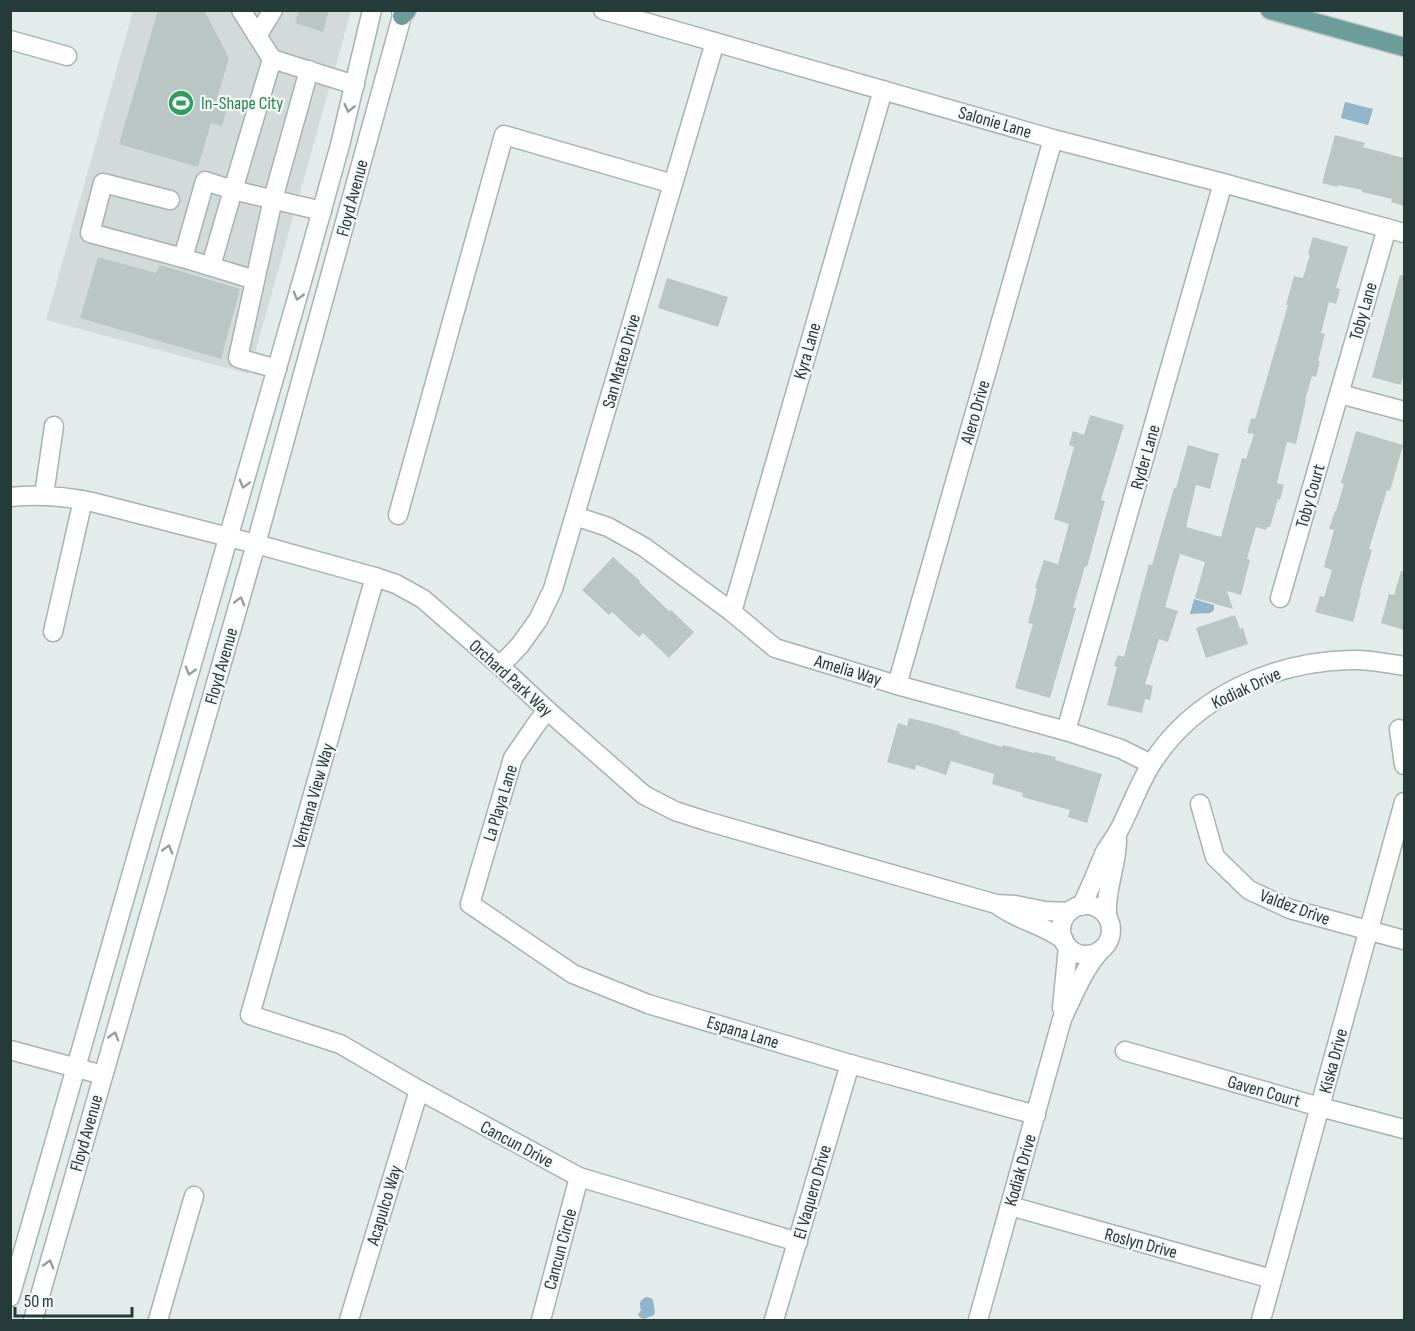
<svg xmlns="http://www.w3.org/2000/svg" width="1415" height="1331" font-family="'Sofia Sans Condensed',sans-serif">
  <style>
    .built { fill: #d2dbd9 }
    .water { fill: #91b5cb }
    .building { fill: #b9c6c3 }
    .lines { fill: none; stroke-linecap: round; stroke-linejoin: round }
    .minor-casing { stroke: #a6b3b2; stroke-width: 21 }
    .major-casing { stroke: #c2c8c8; stroke-width: 21 }
    .minor { stroke: #fff; stroke-width: 18 }
    .major { stroke: #6c9d9b; stroke-width: 18 }
    .oneway { stroke: #929d9c }
    .labels { text-anchor: middle; stroke-width: 4.5; stroke-linejoin: round; paint-order: stroke }
    .leisure-label { font-size: 18px; fill: #27864d; stroke: #f4f8f7; text-anchor: start }
    .street-label { font-size: 18px; fill: #253b3a; stroke: #f4f8f7 }
  </style>
  <rect width="100%" height="100%" fill="#e3ecea"/>
  <path class="built" d="M133 11H351L249 374 46 320Z"/>
  <g class="water">
    <path d="M1345 102 1373 109 1368 125 1341 118Z"/>
    <path d="M1194 599 1214 605V610L1210 613 1190 614Z"/>
    <path d="M646 1297 651 1298 653 1300 655 1312 654 1315 644 1319 641 1318 638 1315 641 1310C639 1303 639 1301 646 1297Z"/>
  </g>
  <g class="building">
    <path d="M158 10H204L229 58 216 102 228 105 222 126 211 123 198 167 119 144Z"/>
    <path d="M299 10H329L323 32 295 23Z"/>
    <path d="M1335 135 1365 143 1363 147 1404 158V206L1391 202 1392 199 1362 192V190L1338 185 1337 187 1322 183Z"/>
    <path d="M1313 237 1348 247 1336 288 1340 289 1336 304 1329 302 1321 333 1325 334 1318 361H1320L1316 377 1312 376 1305 400H1306L1296 444 1287 442 1277 483 1284 485 1280 500 1278 499 1270 527H1267L1266 530 1256 527 1247 559 1250 560 1241 595 1227 591 1233 609 1195 598 1205 562 1180 554 1165 607 1178 611 1168 642 1159 639 1145 684 1153 686 1150 700 1145 699 1142 713 1107 705 1117 667 1114 666 1118 655 1124 657 1149 564 1152 565 1174 488H1176L1188 445 1219 454 1210 489 1196 485 1186 527 1221 537 1242 458 1246 459 1254 434 1247 433 1251 418 1255 419 1288 305H1286L1294 276 1303 278 1310 255 1308 254Z"/>
    <path d="M98 257 156 273 160 265 240 289 221 359 80 318Z"/>
    <path d="M1400 275 1404 276V372L1401 385 1372 377Z"/>
    <path d="M667 278 728 297 718 327 658 308Z"/>
    <path d="M1090 415 1124 425 1101 500 1105 501 1087 567 1085 566 1073 608H1076L1050 698 1015 688 1033 624 1028 623 1037 589 1035 588 1044 560 1058 564 1069 524 1054 519 1074 447 1069 445 1073 431 1084 435Z"/>
    <path d="M1356 431 1403 445 1390 491 1387 490 1369 549 1372 550 1360 592H1361L1353 622 1315 612 1320 596 1324 597 1332 570 1324 567 1334 530 1329 529 1335 511H1336L1344 484 1341 483Z"/>
    <path d="M613 557 640 581 639 582 669 611 671 610 694 632 669 658 643 633 639 637 612 612 609 615 582 590Z"/>
    <path d="M1401 571 1404 572V630L1381 623 1389 594 1394 595Z"/>
    <path d="M1235 615 1240 629 1243 628 1248 644 1206 658 1196 628Z"/>
    <path d="M909 718 934 724 960 732 959 734 1002 747 1003 745 1034 753V752L1056 757 1055 760 1102 774 1087 823 1068 817 1070 810 1022 797 1023 793 992 784 994 774 951 761 946 775 916 765 915 770 887 762 898 723 907 726Z"/>
  </g>
  <g class="lines">
    <g class="minor-casing">
      <g id="minor">
        <path d="M241 10 272 59 233 190 322 211"/>
        <path d="M603 10 1053 139 1223 183 1404 233"/>
        <path d="M257 36 273 10"/>
        <path d="M10 40 67 56"/>
        <path d="M272 59 355 85"/>
        <path d="M170 200 103 183 90 233 183 258"/>
        <path d="M211 266 233 190 205 181 183 258 255 280"/>
        <path d="M277 369 238 358 273 199 309 70"/>
        <path d="M1340 394 1404 411"/>
        <path d="M44 495 54 426"/>
        <path d="M10 497C39 494 64 496 92 502L256 544 375 577 396 584 423 599 500 666 547 710 644 795 675 811 706 821 996 904 1015 905 1045 911 1069 912"/>
        <path d="M398 515 504 135 673 184"/>
        <path d="M575 516 608 527 644 547 732 612 775 648 897 685 1066 731 1121 749 1151 764"/>
        <path d="M375 577 250 1015 340 1044 419 1090 579 1177 798 1242"/>
        <path d="M1280 598 1387 228"/>
        <path d="M732 612 883 90"/>
        <path d="M53 632 83 500"/>
        <path d="M500 666 520 645 538 620 553 589 715 42"/>
        <path d="M897 685 1053 139"/>
        <path d="M547 710 535 726 513 758 470 904 573 974 648 1004 850 1064 1036 1115"/>
        <path d="M1399 729 1404 765"/>
        <path d="M1066 731 1223 183"/>
        <path d="M1200 804 1215 857 1249 890 1290 909 1404 940"/>
        <circle cx="1086" cy="930" r="25"/>
        <path d="M1081 906C1091 888 1097 870 1105 852 1109 845 1114 839 1118 832 1130 810 1138 785 1152 763 1195 696 1273 662 1350 660 1368 659 1387 663 1404 666"/>
        <path d="M1000 907C1020 921 1044 925 1064 940"/>
        <path d="M1107 915C1105 889 1117 866 1117 840"/>
        <path d="M1062 1008 1068 947"/>
        <path d="M10 1050 103 1075"/>
        <path d="M1125 1051 1320 1107 1404 1129"/>
        <path d="M1010 1206 1272 1279"/>
        <path d="M10 1297 306 267 340 145 372 10"/>
        <path d="M33 1320 256 544 402 16 401 10"/>
        <path d="M158 1320 194 1196"/>
        <path d="M349 1320 419 1090"/>
        <path d="M541 1320 579 1177"/>
        <path d="M774 1320 850 1064"/>
        <path d="M978 1320 1062 1019C1074 994 1082 972 1100 951"/>
        <path d="M1261 1320 1404 802"/>
      </g>
    </g>
    <g class="major-casing">
      <g id="major">
        <path d="M1270 10 1404 47"/>
        <path d="M402 16 407 10"/>
      </g>
    </g>
    <use href="#minor" class="minor"/>
    <use href="#major" class="major"/>
  </g>
  <defs><path id="oneway-chevron" d="M-2-3.5L2.5 0L-2 3.5" fill="none" stroke-width="1.6" stroke-linecap="round" stroke-linejoin="round" transform="scale(1.5)"/></defs>
  <g class="oneway">
    <use href="#oneway-chevron" transform="translate(349 108) rotate(103)"/>
    <use href="#oneway-chevron" transform="translate(298 296) rotate(106)"/>
    <use href="#oneway-chevron" transform="translate(244 484) rotate(106)"/>
    <use href="#oneway-chevron" transform="translate(240 601) rotate(-74)"/>
    <use href="#oneway-chevron" transform="translate(190 671) rotate(106)"/>
    <use href="#oneway-chevron" transform="translate(168 849) rotate(-74)"/>
    <use href="#oneway-chevron" transform="translate(114 1036) rotate(-74)"/>
    <use href="#oneway-chevron" transform="translate(49 1264) rotate(-74)"/>
  </g>
  <defs>
    <g id="stadium-disc" transform="scale(1.35)"><circle r="9.5" fill="#2e9e5b" stroke="#f4f8f7"/><path d="M0-5a6.5 5 0 1 0 0 10a6.5 5 0 1 0 0-10ZM-3.5-1.8h7v3.6h-7Z" fill="#fff"/></g>
  </defs>
  <g fill-rule="evenodd">
    <use href="#stadium-disc" x="181" y="103"/>
  </g>
  <g class="labels">
    <g class="leisure-label">
      <text x="201" y="109">In-Shape City</text>
    </g>
    <g class="street-label">
      <text transform="translate(995 122) rotate(16)" y="6">Salonie Lane</text>
      <text transform="translate(352 198) rotate(-75)" y="6">Floyd Avenue</text>
      <text transform="translate(1363 311) rotate(-74)" y="6">Toby Lane</text>
      <text transform="translate(807 351) rotate(-74)" y="6">Kyra Lane</text>
      <text transform="translate(621 361) rotate(-74)" y="6">San Mateo Drive</text>
      <text transform="translate(975 412) rotate(-74)" y="6">Alero Drive</text>
      <text transform="translate(1145 457) rotate(-74)" y="6">Ryder Lane</text>
      <text transform="translate(1310 496) rotate(-74)" y="6">Toby Court</text>
      <text transform="translate(221 666) rotate(-74)" y="6">Floyd Avenue</text>
      <text transform="translate(848 670) rotate(17)" y="6">Amelia Way</text>
      <text transform="translate(511 678) rotate(42)" y="6">Orchard Park Way</text>
      <text transform="translate(1246 688) rotate(-25)" y="6">Kodiak Drive</text>
      <text transform="translate(313 796) rotate(-74)" y="6">Ventana View Way</text>
      <text transform="translate(500 803) rotate(-73)" y="6">La Playa Lane</text>
      <text transform="translate(1295 907) rotate(20)" y="6">Valdez Drive</text>
      <text transform="translate(743 1032) rotate(17)" y="6">Espana Lane</text>
      <text transform="translate(1333 1061) rotate(-75)" y="6">Kiska Drive</text>
      <text transform="translate(1264 1091) rotate(16)" y="6">Gaven Court</text>
      <text transform="translate(86 1133) rotate(-74)" y="6">Floyd Avenue</text>
      <text transform="translate(517 1144) rotate(28)" y="6">Cancun Drive</text>
      <text transform="translate(1020 1170) rotate(-74)" y="6">Kodiak Drive</text>
      <text transform="translate(812 1192) rotate(-74)" y="6">El Vaquero Drive</text>
      <text transform="translate(384 1205) rotate(-73)" y="6">Acapulco Way</text>
      <text transform="translate(1141 1243) rotate(15)" y="6">Roslyn Drive</text>
      <text transform="translate(560 1249) rotate(-75)" y="6">Cancun Circle</text>
    </g>
  </g>
  <rect width="1415" height="1331" fill="none" stroke="#253b3a" stroke-width="24"/>
  <path d="M15 1307v9h117v-9" fill="none" stroke="#253b3a" stroke-width="3"/>
  <text x="24" y="1307" font-size="18" fill="#253b3a" stroke="#f4f8f7" stroke-width="4.5" paint-order="stroke">50 m</text>
</svg>
